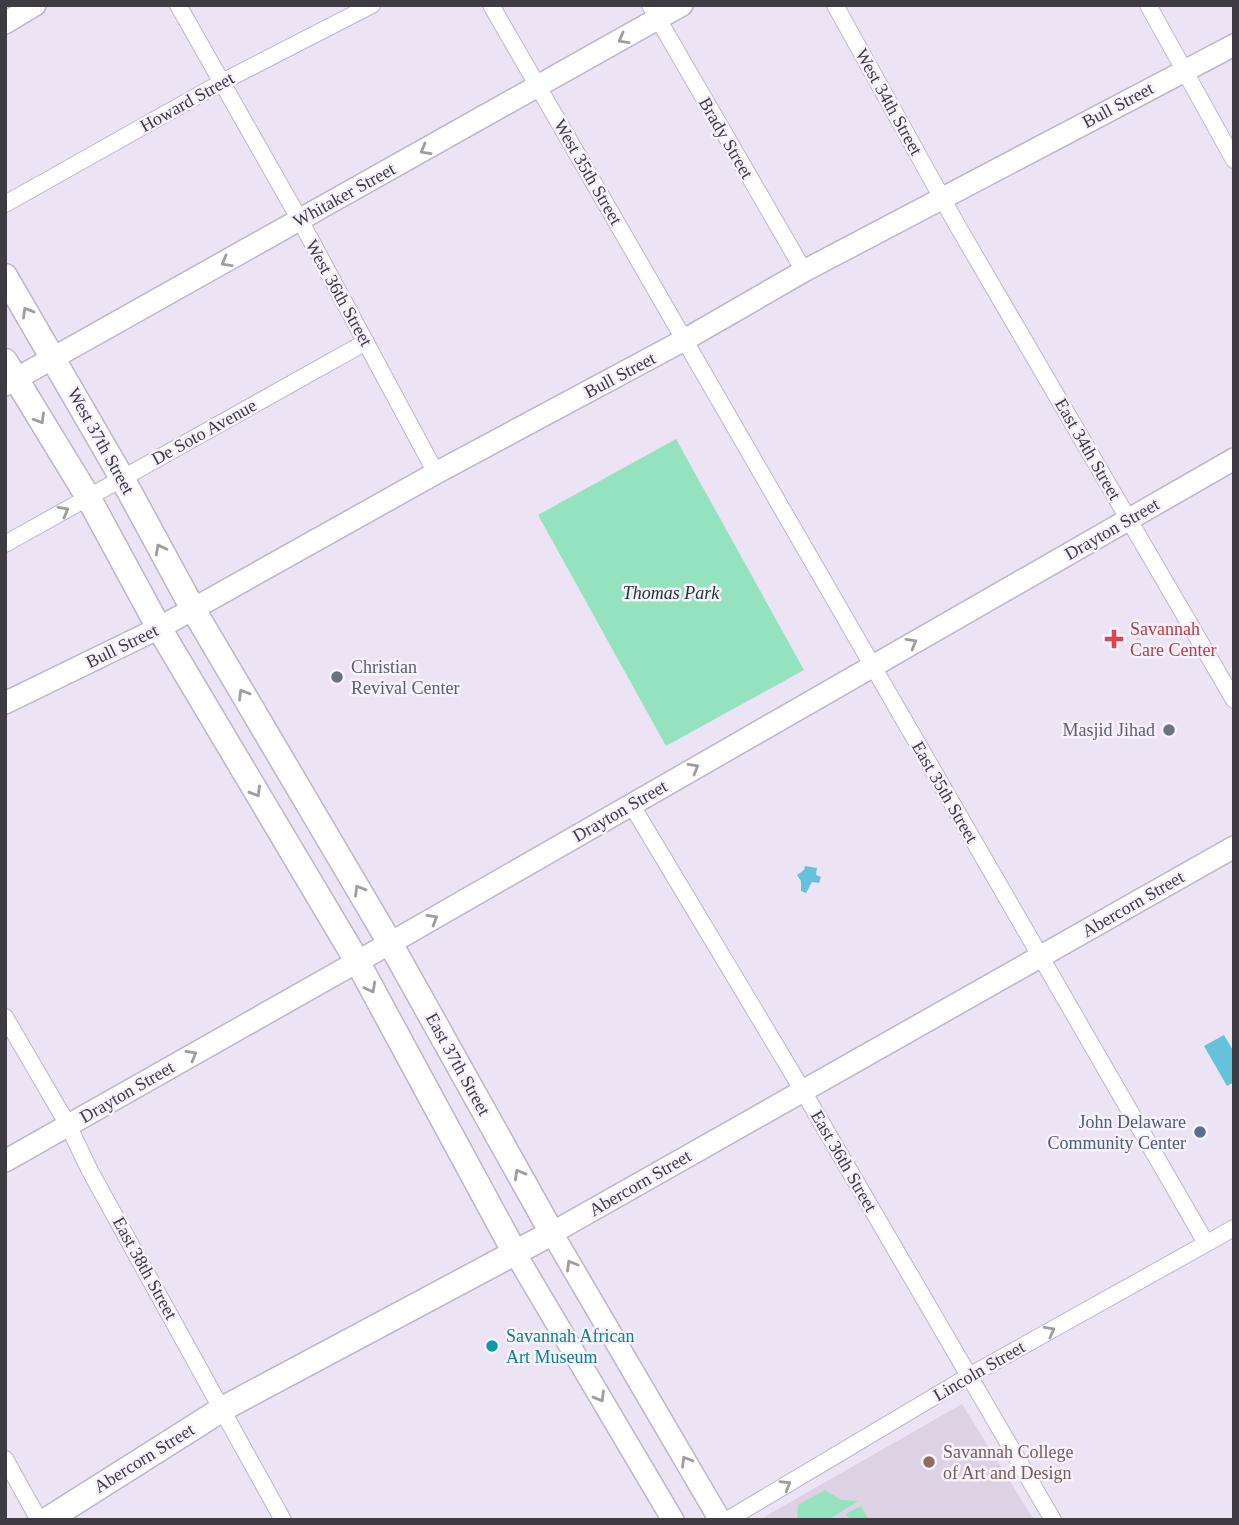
<svg xmlns="http://www.w3.org/2000/svg" width="1239" height="1525" font-family="Georgia,serif">
  <style>
    .education { fill: #ddd2e4 }
    .green { fill: #94e3be }
    .water { fill: #66c2dc }
    .lines { fill: none; stroke-linecap: round; stroke-linejoin: round }
    .street-casing { stroke: #beb6c8; stroke-width: 18 }
    .secondary-casing { stroke: #beb6c8; stroke-width: 24 }
    .primary-casing { stroke: #beb6c8; stroke-width: 27 }
    .street { stroke: #fff; stroke-width: 16 }
    .secondary { stroke: #fff; stroke-width: 21 }
    .primary { stroke: #fff; stroke-width: 24 }
    .oneway { stroke: #9f9da0 }
    .health-dot { fill: #e0444e; stroke: #f7f2fd; stroke-width: 2.5 }
    .worship-dot { fill: #6b7280; stroke: #f7f2fd; stroke-width: 2.5 }
    .service-dot { fill: #5c6f8a; stroke: #f7f2fd; stroke-width: 2.5 }
    .culture-dot { fill: #0f9aa8; stroke: #f7f2fd; stroke-width: 2.5 }
    .education-dot { fill: #8d6e63; stroke: #f7f2fd; stroke-width: 2.5 }
    .labels { text-anchor: middle; stroke-width: 5; stroke-linejoin: round; paint-order: stroke }
    .street-label { font-size: 18px; fill: #3f3b42; stroke: #f7f2fd }
    .park-label { font-size: 18px; font-style: italic; fill: #153929; stroke: #f7f2fd }
    .health-label { font-size: 18px; fill: #be3a42; stroke: #f7f2fd; text-anchor: start }
    .worship-label { font-size: 18px; fill: #5b616d; stroke: #f7f2fd; text-anchor: start }
    .service-label { font-size: 18px; fill: #4e5e75; stroke: #f7f2fd; text-anchor: end }
    .culture-label { font-size: 18px; fill: #0d838f; stroke: #f7f2fd; text-anchor: start }
    .education-label { font-size: 18px; fill: #785e54; stroke: #f7f2fd; text-anchor: start }
  </style>
  <rect width="100%" height="100%" fill="#ece3f5"/>
  <path class="education" d="M962 1404 1034 1520H759Z"/>
  <g class="green">
    <path d="M676 439 804 670 666 746 538 515Z"/>
    <path d="M825 1490 841 1500 858 1501 828 1520H797L798 1505Z"/>
    <path d="M861 1506 869 1520H850L846 1514Z"/>
  </g>
  <g class="water">
    <path d="M805 866 817 868 816 875 821 877 819 883 812 882 806 893 801 891V881L797 875 804 870Z"/>
    <path d="M1224 1035 1234 1052V1082L1227 1086 1204 1046Z"/>
  </g>
  <g class="lines">
    <g class="street-casing">
      <g id="street">
        <path d="M178 5 300 220 436 473"/>
        <path d="M491 5 1206 1243"/>
        <path d="M650 5 804 271"/>
        <path d="M835 5 957 225 1234 700"/>
        <path d="M1148 5 1234 160"/>
        <path d="M5 204 222 82 372 5"/>
        <path d="M5 544 366 342"/>
        <path d="M631 804 803 1091 1053 1520"/>
        <path d="M5 1017 68 1125 90 1171 283 1520"/>
        <path d="M5 1459 39 1520"/>
        <path d="M727 1520 969 1376 1234 1228"/>
      </g>
    </g>
    <g class="secondary-casing">
      <g id="secondary">
        <path d="M5 23 35 5"/>
        <path d="M5 385 682 5"/>
        <path d="M5 703 159 628 436 473 686 339 804 271 1234 45"/>
        <path d="M5 1161 408 933 1234 459"/>
        <path d="M515 1253 673 1520"/>
        <path d="M720 1520 552 1233 1234 847"/>
      </g>
    </g>
    <g class="primary-casing">
      <g id="primary">
        <path d="M5 276 122 478 193 609 390 943 552 1233 224 1408 47 1520"/>
        <path d="M5 361 88 497 159 628 357 961 515 1253"/>
      </g>
    </g>
    <use href="#street" class="street"/>
    <use href="#secondary" class="secondary"/>
    <use href="#primary" class="primary"/>
  </g>
  <defs><path id="oneway-chevron" d="M-2-3.5L2.5 0L-2 3.5" fill="none" stroke-width="1.6" stroke-linecap="round" stroke-linejoin="round" transform="scale(1.75)"/></defs>
  <g class="oneway">
    <use href="#oneway-chevron" transform="translate(623 39) rotate(151)"/>
    <use href="#oneway-chevron" transform="translate(425 150) rotate(150)"/>
    <use href="#oneway-chevron" transform="translate(226 262) rotate(151)"/>
    <use href="#oneway-chevron" transform="translate(27 312) rotate(-120)"/>
    <use href="#oneway-chevron" transform="translate(40 419) rotate(59)"/>
    <use href="#oneway-chevron" transform="translate(64 511) rotate(-29)"/>
    <use href="#oneway-chevron" transform="translate(160 549) rotate(-118)"/>
    <use href="#oneway-chevron" transform="translate(912 643) rotate(-30)"/>
    <use href="#oneway-chevron" transform="translate(243 694) rotate(-121)"/>
    <use href="#oneway-chevron" transform="translate(694 768) rotate(-30)"/>
    <use href="#oneway-chevron" transform="translate(256 792) rotate(59)"/>
    <use href="#oneway-chevron" transform="translate(359 890) rotate(-121)"/>
    <use href="#oneway-chevron" transform="translate(433 919) rotate(-30)"/>
    <use href="#oneway-chevron" transform="translate(371 988) rotate(62)"/>
    <use href="#oneway-chevron" transform="translate(192 1055) rotate(-30)"/>
    <use href="#oneway-chevron" transform="translate(519 1174) rotate(-119)"/>
    <use href="#oneway-chevron" transform="translate(571 1265) rotate(-120)"/>
    <use href="#oneway-chevron" transform="translate(1050 1331) rotate(-29)"/>
    <use href="#oneway-chevron" transform="translate(600 1397) rotate(59)"/>
    <use href="#oneway-chevron" transform="translate(686 1461) rotate(-120)"/>
    <use href="#oneway-chevron" transform="translate(786 1485) rotate(-31)"/>
  </g>
  <path class="health-dot" d="M1110.5 628.5h7v7h7v7h-7v7h-7v-7h-7v-7h7z"/>
  <g class="worship-dot">
    <circle cx="337" cy="677" r="7"/>
    <circle cx="1169" cy="730" r="7"/>
  </g>
  <circle class="service-dot" cx="1200" cy="1132" r="7"/>
  <circle class="culture-dot" cx="492" cy="1346" r="7"/>
  <circle class="education-dot" cx="929" cy="1462" r="7"/>
  <g class="labels">
    <g class="street-label">
      <text transform="translate(187 102) rotate(-29)" y="6">Howard Street</text>
      <text transform="translate(889 102) rotate(61)" y="6">West 34th Street</text>
      <text transform="translate(1118 105) rotate(-28)" y="6">Bull Street</text>
      <text transform="translate(726 138) rotate(60)" y="6">Brady Street</text>
      <text transform="translate(588 172) rotate(60)" y="6">West 35th Street</text>
      <text transform="translate(344 195) rotate(-29)" y="6">Whitaker Street</text>
      <text transform="translate(339 293) rotate(61)" y="6">West 36th Street</text>
      <text transform="translate(620 375) rotate(-28)" y="6">Bull Street</text>
      <text transform="translate(204 432) rotate(-29)" y="6">De Soto Avenue</text>
      <text transform="translate(101 441) rotate(61)" y="6">West 37th Street</text>
      <text transform="translate(1088 449) rotate(60)" y="6">East 34th Street</text>
      <text transform="translate(1112 529) rotate(-30)" y="6">Drayton Street</text>
      <text transform="translate(122 646) rotate(-26)" y="6">Bull Street</text>
      <text transform="translate(945 792) rotate(60)" y="6">East 35th Street</text>
      <text transform="translate(620 811) rotate(-30)" y="6">Drayton Street</text>
      <text transform="translate(1133 904) rotate(-30)" y="6">Abercorn Street</text>
      <text transform="translate(458 1064) rotate(61)" y="6">East 37th Street</text>
      <text transform="translate(127 1092) rotate(-30)" y="6">Drayton Street</text>
      <text transform="translate(844 1161) rotate(60)" y="6">East 36th Street</text>
      <text transform="translate(640 1183) rotate(-30)" y="6">Abercorn Street</text>
      <text transform="translate(145 1268) rotate(61)" y="6">East 38th Street</text>
      <text transform="translate(979 1371) rotate(-30)" y="6">Lincoln Street</text>
      <text transform="translate(144 1458) rotate(-32)" y="6">Abercorn Street</text>
    </g>
    <g class="park-label">
      <text x="671" y="599">Thomas Park</text>
    </g>
    <g class="health-label">
      <text x="1130" y="635">Savannah<tspan x="1130" dy="21">Care Center</tspan></text>
    </g>
    <g class="worship-label">
      <text x="351" y="673">Christian<tspan x="351" dy="21">Revival Center</tspan></text>
      <text x="1155" y="736" text-anchor="end">Masjid Jihad</text>
    </g>
    <g class="service-label">
      <text x="1186" y="1128">John Delaware<tspan x="1186" dy="21">Community Center</tspan></text>
    </g>
    <g class="culture-label">
      <text x="506" y="1342">Savannah African<tspan x="506" dy="21">Art Museum</tspan></text>
    </g>
    <g class="education-label">
      <text x="943" y="1458">Savannah College<tspan x="943" dy="21">of Art and Design</tspan></text>
    </g>
  </g>
  <rect width="1239" height="1525" fill="none" stroke="#3f3b42" stroke-width="14"/>
</svg>
